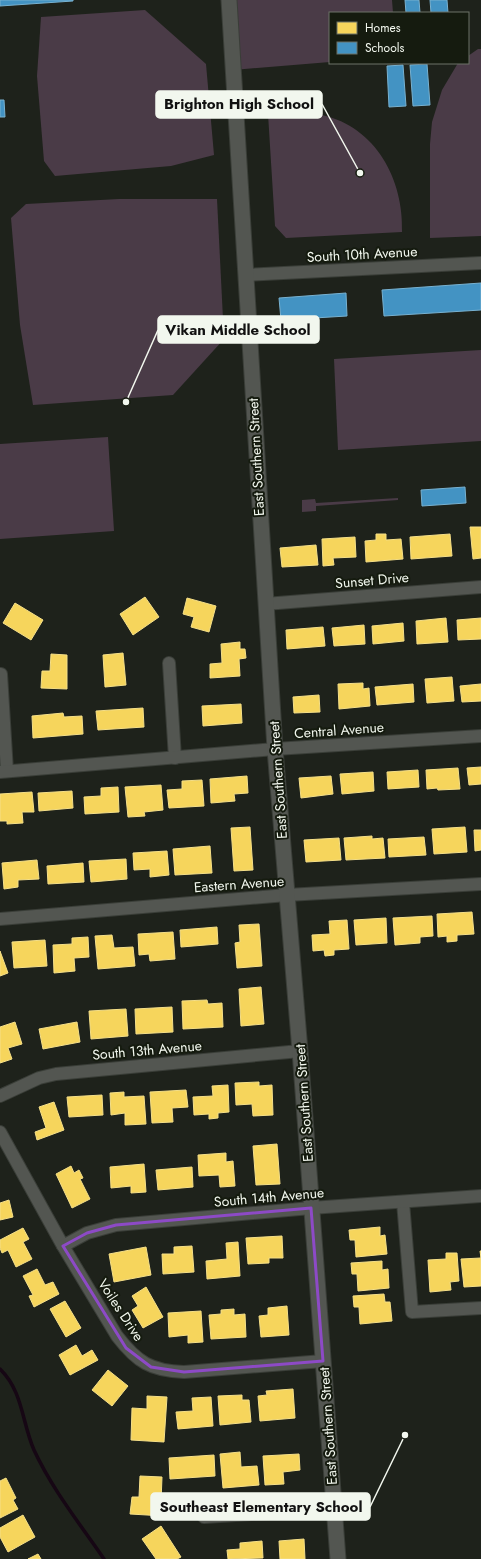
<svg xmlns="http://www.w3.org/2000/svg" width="481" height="1559" font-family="Jost,sans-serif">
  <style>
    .green { fill: #4a3b47 }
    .homes { fill: #f6d55c; stroke: #f5df88 }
    .schools { fill: #4393c3; stroke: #78b1d0 }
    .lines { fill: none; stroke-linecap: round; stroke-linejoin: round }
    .stream { stroke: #160714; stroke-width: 3.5 }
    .minor-casing { stroke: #3a3e38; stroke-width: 14 }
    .tertiary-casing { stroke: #3a3e38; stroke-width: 17 }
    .minor { stroke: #535651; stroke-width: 12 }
    .tertiary { stroke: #535651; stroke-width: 15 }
    .marked { fill: none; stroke: #8d4ac6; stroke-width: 3; stroke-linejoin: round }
    .labels { text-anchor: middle; stroke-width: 4; stroke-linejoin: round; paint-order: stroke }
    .street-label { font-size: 14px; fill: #f2f7ee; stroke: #151b0f }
    .leader { fill: none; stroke: #f2f7ee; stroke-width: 1.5 }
    .callout-dot { fill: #f2f7ee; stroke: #151b0f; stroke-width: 1.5 }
    .callout { fill: #f2f7ee; stroke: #f2f7ee; stroke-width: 1.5 }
    .callout-label { font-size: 15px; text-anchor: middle; font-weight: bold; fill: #111 }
  </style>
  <rect width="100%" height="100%" fill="#1e221b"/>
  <g class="green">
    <path d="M229 0H392L393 13H330V62L233 70Z"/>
    <path d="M145 10 206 64 214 155 171 166 55 176 44 161 37 76 41 17Z"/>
    <path d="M478 49H481V236L430 238V144L432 122 442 90 458 63H468V56Z"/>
    <path d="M282 110C295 112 309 112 322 115 376 127 404 180 402 232L286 238 275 226 268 114Z"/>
    <path d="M119 199H217L224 339 173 395 33 405 20 325 11 218 26 204Z"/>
    <path d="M481 350V441L338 450 334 359Z"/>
    <path d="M108 437 114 531 0 539V444Z"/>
    <path d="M398 498V500L316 506V511L302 512V500L315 499 316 503Z"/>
  </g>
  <g class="homes">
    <path d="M470 527H481V558L473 559Z"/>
    <path d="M376 534H386V540L401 539 403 559 366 562 365 541 376 540Z"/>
    <path d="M450 534 452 556 411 559 410 537Z"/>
    <path d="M355 537 356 557 333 558 334 565 323 566 322 539Z"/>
    <path d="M316 545 318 565 282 567 280 548Z"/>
    <path d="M145 597 159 617 133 635 120 614Z"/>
    <path d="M187 598 216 606 209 632 191 627 194 617 183 614Z"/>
    <path d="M15 603 43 620 31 640 3 623Z"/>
    <path d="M446 618 448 642 417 644 416 621Z"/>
    <path d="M481 618V639L458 640 457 620Z"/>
    <path d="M403 623 404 641 373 644 372 626Z"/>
    <path d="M364 625 365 644 334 646 332 628Z"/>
    <path d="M323 627 325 646 287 649 286 630Z"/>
    <path d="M240 642V649H245L246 658 239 659 240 676 210 678V664L222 663 221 644Z"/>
    <path d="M123 653 126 685 105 687 103 655Z"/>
    <path d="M51 654 67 655V689L41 688 42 671H50Z"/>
    <path d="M452 677 454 701 427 703 425 679Z"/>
    <path d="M363 683V689L369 688 370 706 339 709 338 684Z"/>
    <path d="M413 684 414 702 377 705 375 687Z"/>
    <path d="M481 684V701L462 702 460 686Z"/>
    <path d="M319 695 320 712 294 713 293 697Z"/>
    <path d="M241 704 242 723 203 726 202 706Z"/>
    <path d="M143 708 144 727 98 730 96 711Z"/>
    <path d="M63 713 64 717 82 716 83 734 33 738 32 716Z"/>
    <path d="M481 767V784L469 785 467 768Z"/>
    <path d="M458 768 460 789 438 790 437 788 427 789 426 770Z"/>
    <path d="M418 770 419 787 388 789 387 772Z"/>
    <path d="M373 772 374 791 342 794 340 774Z"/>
    <path d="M247 776 248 793 234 794 235 801 211 803 210 779Z"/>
    <path d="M331 776 333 794 301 798 299 778Z"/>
    <path d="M202 780 204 806 169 808 167 790 182 789V781Z"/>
    <path d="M161 785 163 810 144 812 145 816 128 817 125 787Z"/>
    <path d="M118 787 119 812 85 814 84 797 101 796V788Z"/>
    <path d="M72 791 73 808 39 811 38 793Z"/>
    <path d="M32 792 34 812H22L23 823 7 824V821H0V794Z"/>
    <path d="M250 827 253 870 234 871 231 828Z"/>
    <path d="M465 827 467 852 434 854 432 829Z"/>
    <path d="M474 830H481V850L475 851Z"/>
    <path d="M372 836V839L383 838 385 858 346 860 344 838Z"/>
    <path d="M424 837 426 855 389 857 388 839Z"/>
    <path d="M339 838 341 860 306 862 304 840Z"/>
    <path d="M210 846 212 873 175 875 173 849Z"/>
    <path d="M167 851 169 875 150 877V869L134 870 133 853Z"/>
    <path d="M126 859 127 879 91 882 89 861Z"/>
    <path d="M37 860 39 879 18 880V887L4 889 2 863Z"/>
    <path d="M83 863 84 882 48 884 47 866Z"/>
    <path d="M472 912 474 934 457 935V941L447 942V936L438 937 437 914Z"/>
    <path d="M432 916 433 936 420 937V943L395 945 393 918Z"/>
    <path d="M386 918 387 943 356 945 354 920Z"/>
    <path d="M347 920 349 949 334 950V955L325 956 324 950 313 951 312 935 330 934 329 921Z"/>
    <path d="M259 924 262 966 237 968 235 943 240 942 239 925Z"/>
    <path d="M217 927 218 944 181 947 180 930Z"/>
    <path d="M173 932 175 959 150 961 149 954 139 955 138 934Z"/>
    <path d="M112 935 114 948 133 947 135 966 98 969 95 936Z"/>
    <path d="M88 937 89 957 74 958 75 971 54 973 53 945 72 944V938Z"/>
    <path d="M45 940 47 966 14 968 12 942Z"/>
    <path d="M0 951 8 973 0 976Z"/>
    <path d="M261 987 264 1024 241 1026 239 989Z"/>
    <path d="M207 1000 208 1004 222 1003 223 1027 183 1029 182 1001Z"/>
    <path d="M172 1007 173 1032 136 1034 135 1009Z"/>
    <path d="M126 1009 128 1036 91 1039 89 1011Z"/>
    <path d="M15 1022 22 1044 8 1048 12 1059 0 1063V1027Z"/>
    <path d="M77 1022 80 1042 43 1049 39 1029Z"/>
    <path d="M259 1082V1086L272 1085 273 1115 253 1116 252 1104 236 1105 235 1083Z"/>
    <path d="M228 1085 229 1112 218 1113V1118L209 1119V1114L194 1115 193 1097 213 1096 212 1086Z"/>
    <path d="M186 1090 188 1107 172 1108 173 1122 152 1123 150 1092Z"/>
    <path d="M124 1092V1097L144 1096 146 1124 125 1125V1113L111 1115 110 1093Z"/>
    <path d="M102 1095 103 1115 69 1117 67 1097Z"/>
    <path d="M54 1102 64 1130 37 1140 35 1132 46 1128 39 1107Z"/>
    <path d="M277 1144 280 1184 256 1185 253 1146Z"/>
    <path d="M226 1153V1162L233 1161 235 1186 220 1187 219 1175 199 1176 198 1155Z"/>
    <path d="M144 1164 146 1192 131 1193V1186L111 1188 110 1167Z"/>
    <path d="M71 1166 74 1173 79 1170 83 1178 80 1179 90 1199 72 1208 56 1174Z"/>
    <path d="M192 1167 193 1187 158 1190 156 1170Z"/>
    <path d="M9 1200 13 1217 0 1220V1203Z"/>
    <path d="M380 1227V1236L385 1235 387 1254 356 1257 355 1240H350L349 1230Z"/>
    <path d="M23 1228 29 1239 23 1242 32 1259 16 1267 8 1250 2 1253 0 1248V1240Z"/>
    <path d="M282 1236 283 1258H269V1263L248 1264 246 1238Z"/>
    <path d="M238 1242 240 1276 207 1279 206 1261 227 1259 226 1243Z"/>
    <path d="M192 1246 194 1272 163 1274 162 1254H174V1247Z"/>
    <path d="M146 1247 151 1275 114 1282 109 1254Z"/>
    <path d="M480 1251H481V1286L464 1287 461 1259 481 1258Z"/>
    <path d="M446 1253H457L459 1281 450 1282 451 1290 430 1292 428 1260 446 1259Z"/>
    <path d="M382 1261V1270L388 1269 389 1288 358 1291 357 1274H352L351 1263Z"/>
    <path d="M37 1269 45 1285 53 1282 59 1294 34 1307 29 1296 33 1295 23 1276Z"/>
    <path d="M146 1287 163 1317 143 1328 132 1310 138 1306 132 1296Z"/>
    <path d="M384 1294 385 1302H390L392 1321 360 1324 359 1307H354L353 1296Z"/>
    <path d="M65 1301 81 1328 66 1337 50 1309Z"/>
    <path d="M287 1306 289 1335 261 1337 259 1316 268 1315V1308Z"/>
    <path d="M234 1309V1315L245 1314 246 1337 211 1339 209 1315 221 1314V1310Z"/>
    <path d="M201 1311 203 1342 188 1343V1335L169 1337 168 1313Z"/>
    <path d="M76 1345 82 1356 92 1350 98 1360 70 1375 59 1355Z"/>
    <path d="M108 1370 128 1386 112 1406 92 1390Z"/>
    <path d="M293 1389 295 1418 260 1421 258 1396 267 1395 266 1391Z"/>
    <path d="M242 1395V1400H249L251 1422 220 1425 218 1396Z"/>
    <path d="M147 1396 167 1397 164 1442 131 1440 132 1408 147 1409Z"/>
    <path d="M211 1397 213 1426 178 1429 176 1412 193 1411 192 1398Z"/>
    <path d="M240 1452 241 1467 257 1466 259 1485 223 1488 220 1454Z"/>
    <path d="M299 1454 300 1470 283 1472 284 1484 265 1485 263 1456Z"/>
    <path d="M214 1455 215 1476 170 1479 169 1458Z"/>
    <path d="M140 1476 162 1477 161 1502H164V1516L130 1514 132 1497H139Z"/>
    <path d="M6 1478 16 1498 13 1500 18 1509 0 1518V1481Z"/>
    <path d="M23 1515 35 1537 8 1552 0 1537V1528Z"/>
    <path d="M161 1526 181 1557 177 1559H156L142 1539Z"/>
    <path d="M304 1539 305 1559H280L279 1541Z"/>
    <path d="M262 1541 263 1558 228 1559 227 1550 240 1549V1543Z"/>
    <path d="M38 1554 41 1559H28Z"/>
  </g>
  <g class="schools">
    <path d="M0 0H73V1L0 6Z"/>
    <path d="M405 0H419L420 13H406Z"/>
    <path d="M430 0H447L448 13H431Z"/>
    <path d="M427 64 430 105 413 106 410 65Z"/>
    <path d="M403 65 406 106 389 107 387 66Z"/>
    <path d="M0 100H4L5 117H0Z"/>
    <path d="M481 283V310L384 316 382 290Z"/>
    <path d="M346 293 347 316 281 320 279 298Z"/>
    <path d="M465 487 466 503 422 506 421 490Z"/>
  </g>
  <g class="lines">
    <path class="stream" d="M0 1369C23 1391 22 1423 34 1450 52 1489 80 1524 104 1559"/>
    <g class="minor-casing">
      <g id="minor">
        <path d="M245 275 481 263"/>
        <path d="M265 604 481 587"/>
        <path d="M169 663 175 758"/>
        <path d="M1 674 7 771"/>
        <path d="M0 772 275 749 481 736"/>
        <path d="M0 919 287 895 481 884"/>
        <path d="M0 1096 39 1078 56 1074 300 1051"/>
        <path d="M0 1132 63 1246 117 1336C137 1362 151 1371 184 1372L323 1361"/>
        <path d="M403 1202 412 1312 481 1308"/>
        <path d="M63 1246 87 1233 116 1225 311 1208 481 1196"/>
        <path d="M204 1517 334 1509"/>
      </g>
    </g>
    <g class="tertiary-casing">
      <path id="tertiary" d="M229 0 275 749 300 1051 338 1559"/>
    </g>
    <use href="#minor" class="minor"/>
    <use href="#tertiary" class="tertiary"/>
  </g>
  <path class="marked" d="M311 1208 323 1361 184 1372 151 1367 126 1348 63 1246 87 1233 116 1225Z"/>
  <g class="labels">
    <g class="street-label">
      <text transform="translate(362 254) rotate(-3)" y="5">South 10th Avenue</text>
      <text transform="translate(256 457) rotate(-93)" y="5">East Southern Street</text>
      <text transform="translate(372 580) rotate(-5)" y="5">Sunset Drive</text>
      <text transform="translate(339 730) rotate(-4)" y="5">Central Avenue</text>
      <text transform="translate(278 780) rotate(-94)" y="5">East Southern Street</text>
      <text transform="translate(239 884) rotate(-4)" y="5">Eastern Avenue</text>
      <text transform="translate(147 1050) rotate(-5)" y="5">South 13th Avenue</text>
      <text transform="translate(304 1103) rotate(-94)" y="5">East Southern Street</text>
      <text transform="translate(269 1197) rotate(-5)" y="5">South 14th Avenue</text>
      <text transform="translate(121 1310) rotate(57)" y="5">Voiles Drive</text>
      <text transform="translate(328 1426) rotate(-94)" y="5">East Southern Street</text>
    </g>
  </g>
  <path class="leader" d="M360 173L322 104M126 402L158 330M405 1435L370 1507"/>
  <g class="callout-dot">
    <circle cx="360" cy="173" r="4"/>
    <circle cx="126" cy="402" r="4"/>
    <circle cx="405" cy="1435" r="4"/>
  </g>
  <g class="callout">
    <rect x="156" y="91" width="166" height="27" rx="4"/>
    <rect x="158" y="316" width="161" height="27" rx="4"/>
    <rect x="151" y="1493" width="219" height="27" rx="4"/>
  </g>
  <g class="callout-label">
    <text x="239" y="109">Brighton High School</text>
    <text x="238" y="335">Vikan Middle School</text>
    <text x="261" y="1512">Southeast Elementary School</text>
  </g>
  <rect x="329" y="12" width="140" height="52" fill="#151b0f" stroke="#6d7368"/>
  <rect x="337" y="22" width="20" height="12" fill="#f6d55c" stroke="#6d7368"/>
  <text x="365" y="32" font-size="12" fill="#f2f7ee">Homes</text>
  <rect x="337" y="42" width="20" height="12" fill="#4393c3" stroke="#6d7368"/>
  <text x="365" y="52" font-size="12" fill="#f2f7ee">Schools</text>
</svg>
